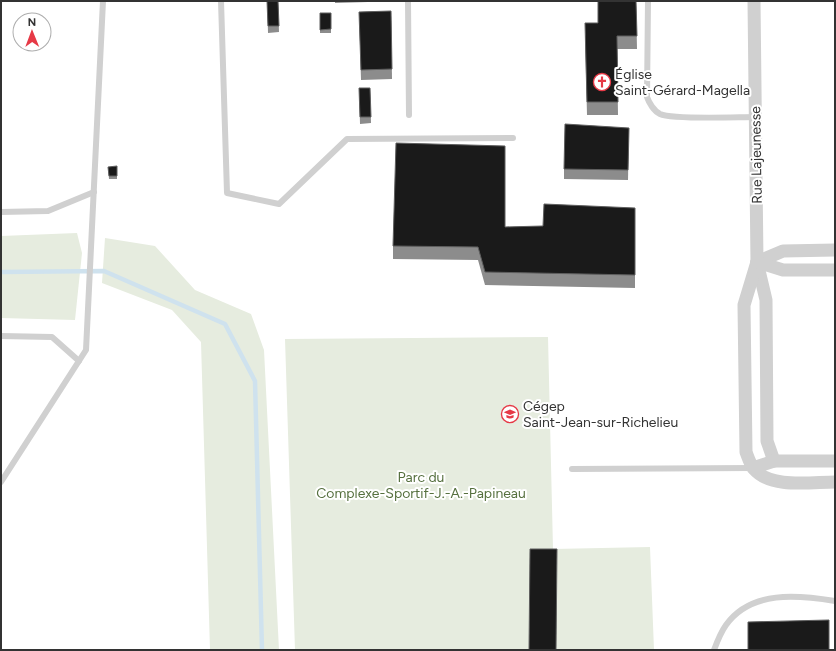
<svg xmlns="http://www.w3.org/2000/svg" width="836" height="651" font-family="Figtree,sans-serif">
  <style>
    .green { fill: #e6ecdf }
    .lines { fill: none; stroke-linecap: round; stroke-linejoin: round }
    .stream { stroke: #cfe2ee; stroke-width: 4.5 }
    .service { stroke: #d0d0d0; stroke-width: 6 }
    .minor { stroke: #d0d0d0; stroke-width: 13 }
    .wall { fill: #8c8c8c }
    .building { fill: #1a1a1a; stroke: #5f5f5f }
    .labels { text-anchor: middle; stroke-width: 4; stroke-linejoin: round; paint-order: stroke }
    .poi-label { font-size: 14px; fill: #333; stroke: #fff; text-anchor: start }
    .street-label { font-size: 14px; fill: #333; stroke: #fff }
    .park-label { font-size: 14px; fill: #56703f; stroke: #fff }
  </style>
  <rect width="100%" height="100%" fill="#fff"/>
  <g class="green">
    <path d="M77 233 82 253 75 320 1 318V236Z"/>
    <path d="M105 238 155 246 195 290 251 314 264 350 279 650H210L201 342 172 310 102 283Z"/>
    <path d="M548 337 553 549 650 547 654 650H295L285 339Z"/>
  </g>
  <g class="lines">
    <path class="stream" d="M1 272 104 271 225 324 255 381 262 650"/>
    <g class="service">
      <path d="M221 1 227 193 279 204 347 139 513 138"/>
      <path d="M408 1 409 115"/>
      <path d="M648 1 647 97C649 103 654 111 660 114 673 120 737 117 755 117"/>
      <path d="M1 212 48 211 94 192"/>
      <path d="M1 336 52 337 79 361"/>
      <path d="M572 469 753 468"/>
      <path d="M1 482 86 350 103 1"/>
      <path d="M714 650C717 642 721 632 726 625 751 590 798 595 835 601"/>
    </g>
    <g class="minor">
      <path d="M754 1 757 262 766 300 767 441 774 461"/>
      <path d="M757 262 744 305 746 452C748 457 750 464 754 469 771 489 811 482 835 482"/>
      <path d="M757 262 783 251 835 250"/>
      <path d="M757 262 783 270H835"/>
      <path d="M753 468 774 461H835"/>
    </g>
  </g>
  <g class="wall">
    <path d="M267 1H278L279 32 268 33Z"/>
    <path d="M335 1H368V2L335 3Z"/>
    <path d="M636 1 637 49H617L618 115H587L585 36 598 23Z"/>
    <path d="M391 11 392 79 361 80 359 12Z"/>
    <rect x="320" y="13" width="11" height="20"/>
    <path d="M359 88H370L371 123 360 124Z"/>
    <path d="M629 128 628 180 564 179V169Z"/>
    <path d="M108 167 117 176V179H109Z"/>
    <path d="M635 208V288L485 285 478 260 393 259V246L505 227 543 226Z"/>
  </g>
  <g class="building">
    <path d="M267 1H278L279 26H268Z"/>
    <path d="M598 1H636L637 36H617L618 102H587L585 23H598Z"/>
    <path d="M391 11 392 69 361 70 359 12Z"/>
    <path d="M320 13H331V29L320 30Z"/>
    <path d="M359 88H370L371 117H360Z"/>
    <path d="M565 124 629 128 628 170 564 169Z"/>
    <path d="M396 143 505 146V227L543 226 544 204 635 208V275L485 272 478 247 393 246Z"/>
    <path d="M117 166V176H109L108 167Z"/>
    <path d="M530 549H557L556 650H529Z"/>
    <path d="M829 620V650H748V622Z"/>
  </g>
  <defs>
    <g id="church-ring" transform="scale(0.9)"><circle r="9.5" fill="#fff" stroke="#e63946" stroke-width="1.5"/><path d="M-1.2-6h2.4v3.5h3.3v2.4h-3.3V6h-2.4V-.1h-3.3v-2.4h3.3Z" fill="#e63946"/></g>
    <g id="university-ring" transform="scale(0.9)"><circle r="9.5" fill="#fff" stroke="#e63946" stroke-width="1.5"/><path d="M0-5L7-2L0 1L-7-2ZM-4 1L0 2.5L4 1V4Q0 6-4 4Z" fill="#e63946"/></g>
  </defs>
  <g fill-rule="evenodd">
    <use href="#church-ring" x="602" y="82"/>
    <use href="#university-ring" x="510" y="414"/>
  </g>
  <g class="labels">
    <g class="poi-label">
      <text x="615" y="79">Église<tspan x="615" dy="16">Saint-Gérard-Magella</tspan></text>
      <text x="523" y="411">Cégep<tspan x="523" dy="16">Saint-Jean-sur-Richelieu</tspan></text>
    </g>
    <g class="street-label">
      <text transform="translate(756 155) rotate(-91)" y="5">Rue Lajeunesse</text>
    </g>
    <g class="park-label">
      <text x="421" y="482">Parc du<tspan x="421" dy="16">Complexe-Sportif-J.-A.-Papineau</tspan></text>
    </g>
  </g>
  <rect width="836" height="651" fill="none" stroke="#333333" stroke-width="4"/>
  <g transform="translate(32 32) rotate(359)"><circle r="19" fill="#ffffff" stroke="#adadad"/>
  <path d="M0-3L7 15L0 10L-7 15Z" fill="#e63946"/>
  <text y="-6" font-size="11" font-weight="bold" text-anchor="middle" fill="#333333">N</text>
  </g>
</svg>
